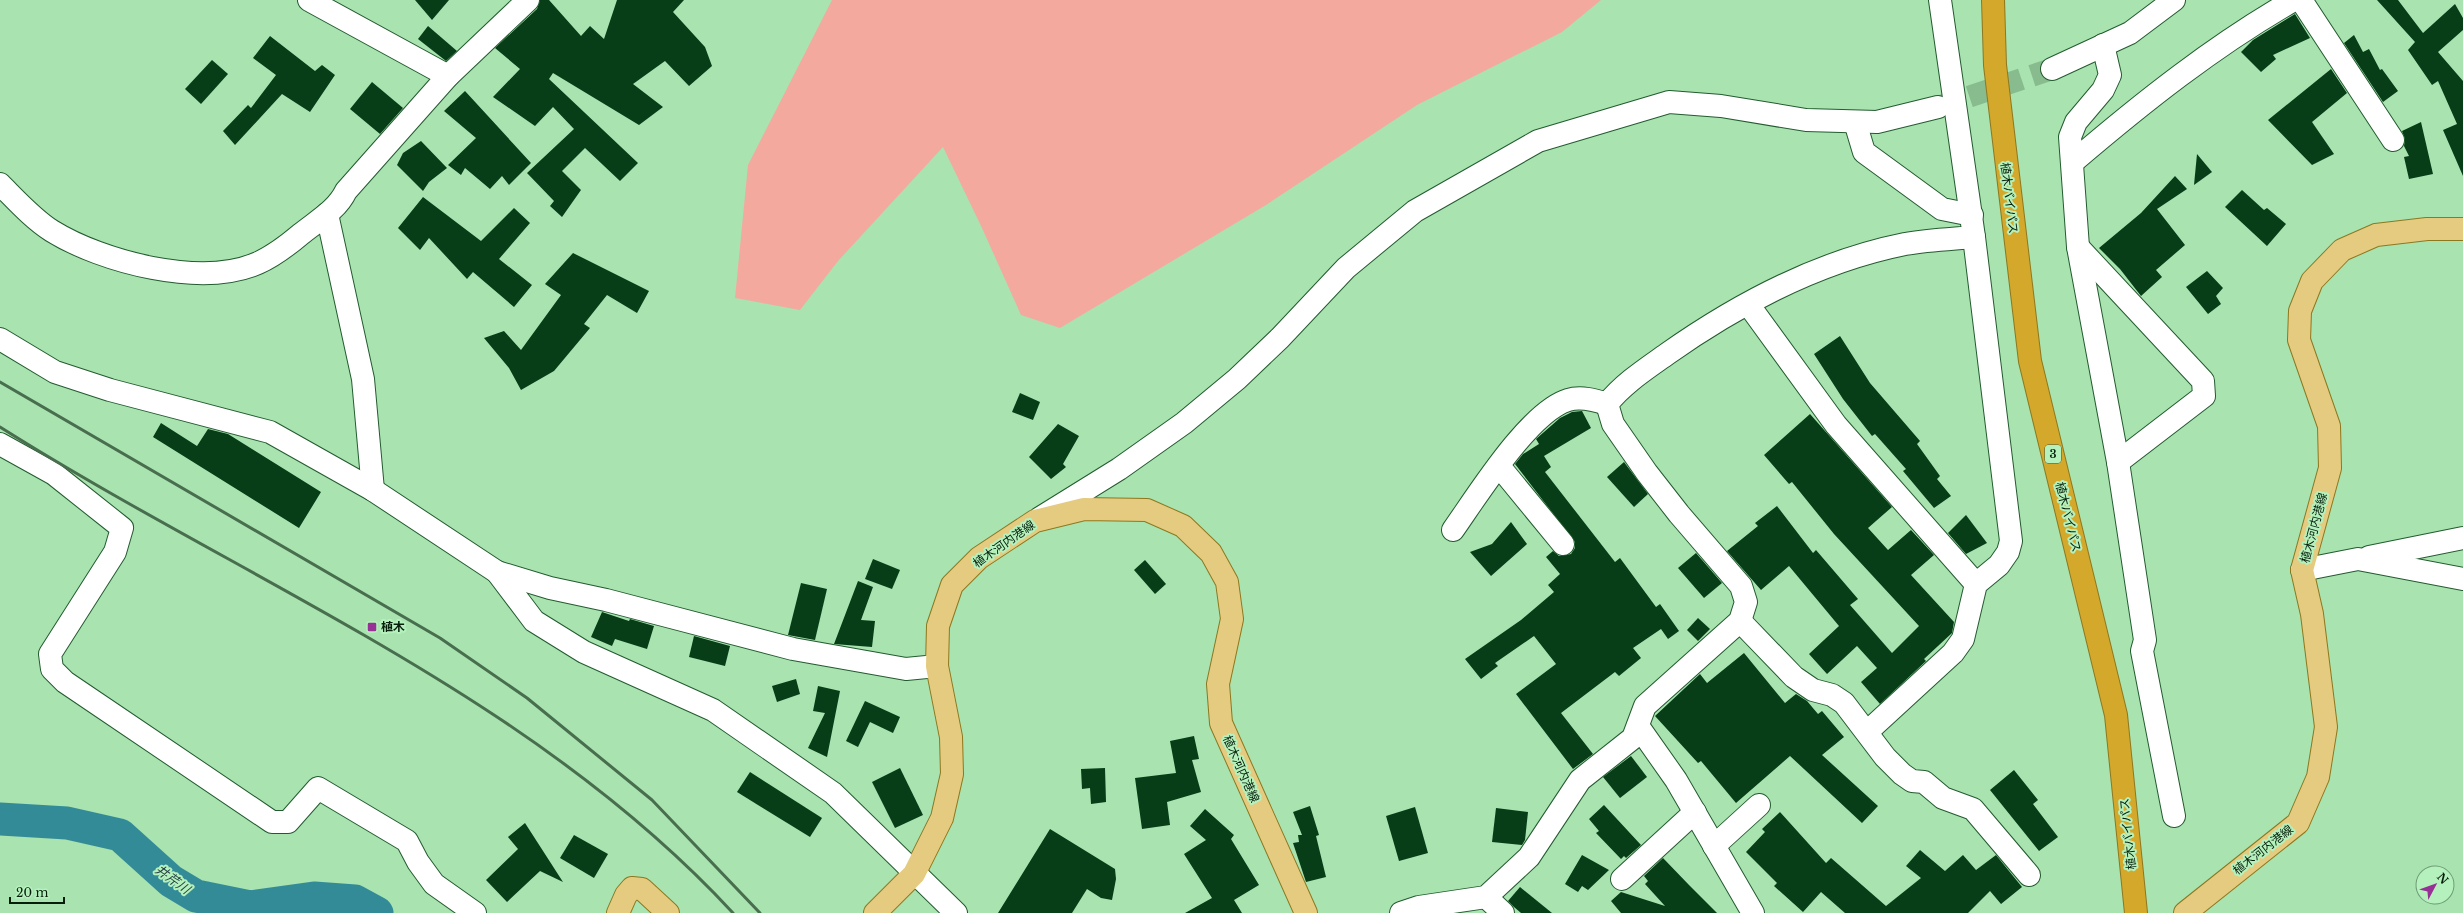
<svg xmlns="http://www.w3.org/2000/svg" width="2463" height="913" font-family="'Libre Baskerville','Noto Sans JP',serif">
  <style>
    .green { fill: #f4a99f }
    .lines { fill: none; stroke-linecap: round; stroke-linejoin: round }
    .river { stroke: #348b98; stroke-width: 33 }
    .building { fill: #073d17 }
    .minor-tunnel { stroke: #88bc8f; stroke-width: 22; stroke-dasharray: 22 11; stroke-linecap: butt }
    .minor-casing { stroke: #235b2f; stroke-width: 24 }
    .major-casing { stroke: #8c7820; stroke-width: 24 }
    .highway-casing { stroke: #8c7820; stroke-width: 24 }
    .minor { stroke: #fff; stroke-width: 22 }
    .major { stroke: #e5cb80; stroke-width: 22 }
    .highway { stroke: #d3a82b; stroke-width: 22 }
    .rail { stroke: #486e4e; stroke-width: 3 }
    .poi-dot { fill: #973196; stroke: #b5f1bd; stroke-width: 1.5 }
    .labels { text-anchor: middle; stroke-width: 4; stroke-linejoin: round; paint-order: stroke }
    .shield { fill: #b5f1bd; stroke: #3b5d40; stroke-width: 1 }
    .shield-label { font-size: 11px; font-weight: bold; fill: #071e0b }
    .street-label { font-size: 12px; fill: #071e0b; stroke: #b5f1bd }
    .poi-label { font-size: 12px; font-weight: bold; fill: #071e0b; stroke: #b5f1bd; text-anchor: start }
    .water-label { font-size: 13px; font-style: italic; fill: #254044; stroke: #b5f1bd }
  </style>
  <rect width="100%" height="100%" fill="#a8e3b0"/>
  <path class="green" d="M832 0H1601L1562 32 1417 105 1266 205 1060 328 1021 315 982 228 943 147 838 261 800 310 735 298 748 165Z"/>
  <g class="lines">
    <path class="river" d="M0 819 67 823 120 835 171 881 196 896 250 907 314 898 355 901 377 913"/>
  </g>
  <g class="building">
    <path d="M415 0H449L432 20Z"/>
    <path d="M540 0H549L581 36 590 26 604 39 617 0H684L673 12 705 47 712 66 689 86 665 61 633 84 663 107 639 125 553 73 549 79 638 163 620 181 585 148 562 171 581 190 562 217 550 206 554 201 527 173 574 129 553 107 535 126 493 97 520 69 495 48 537 9Z"/>
    <path d="M2377 0H2398L2423 33 2455 4 2463 18V30L2438 52 2463 81V176L2443 130 2457 124 2438 81 2432 85 2408 50 2415 42Z"/>
    <path d="M2295 14 2310 38 2273 55 2276 59 2261 72 2241 52 2253 40Z"/>
    <path d="M428 26 457 51 446 61 418 39Z"/>
    <path d="M2354 35 2363 52 2369 49 2380 70 2382 69 2398 91 2383 102 2344 43Z"/>
    <path d="M270 36 315 71 322 65 335 75 310 112 282 94 235 145 223 131 248 105 251 108 276 75 253 58Z"/>
    <path d="M212 60 228 74 201 104 185 89Z"/>
    <path d="M2331 69 2347 93 2312 122 2334 154 2312 165 2268 120Z"/>
    <path d="M372 82 403 108 380 134 350 109Z"/>
    <path d="M465 91 531 163 509 185 502 176 490 189 465 168 461 175 448 165 476 138 444 111Z"/>
    <path d="M2421 122 2433 174 2409 179 2404 157 2409 156 2404 146 2405 139 2402 131Z"/>
    <path d="M421 141 447 168 429 182 423 191 397 165 403 153Z"/>
    <path d="M2197 154 2212 172 2194 185Z"/>
    <path d="M2175 176 2187 189 2157 209 2185 245 2156 270 2162 277 2141 296 2120 269 2099 248 2141 213Z"/>
    <path d="M2242 190 2264 210 2267 208 2286 224 2267 246 2225 207Z"/>
    <path d="M423 197 481 241 514 208 530 223 499 259 532 285 514 307 473 272 467 279 429 238 420 250 398 228Z"/>
    <path d="M573 253 649 291 637 313 607 295 584 324 590 328 554 371 521 390 509 368 484 338 504 331 521 350 561 295 545 284Z"/>
    <path d="M2207 271 2223 288 2216 296 2221 304 2208 314 2186 287Z"/>
    <path d="M1840 336 1870 383 1920 441 1917 444 1940 476 1937 479 1951 496 1934 508 1903 471 1906 469 1875 434 1872 436 1843 399 1814 354Z"/>
    <path d="M1020 393 1040 402 1033 420 1012 412Z"/>
    <path d="M1582 411 1591 428 1544 456 1551 467 1545 472 1615 562 1620 558 1656 607 1660 604 1679 631 1668 639 1661 629 1633 648 1641 658 1619 676 1615 672 1561 713 1593 754 1573 769 1516 694 1556 664 1534 636 1495 663 1498 666 1481 679 1465 659 1521 620 1554 592 1548 585 1560 574 1546 557 1553 551 1559 556 1571 554 1575 548V542L1515 464 1523 454 1539 444 1536 439 1560 418 1572 412Z"/>
    <path d="M1810 414 1892 507 1868 528 1888 550 1911 530 1934 555 1911 575 1954 622 1952 633 1924 659 1926 661 1880 704 1861 682 1877 668 1857 646 1827 674 1809 654 1839 626 1789 566 1761 590 1727 551 1758 526 1755 523 1777 506 1813 553 1816 550 1858 599 1850 605 1892 653 1919 626 1834 534 1792 482 1789 484 1764 455Z"/>
    <path d="M161 423 197 446 208 429 228 434 321 492 299 528 153 437Z"/>
    <path d="M1058 424 1079 436 1063 464 1066 467 1051 479 1029 457Z"/>
    <path d="M1624 462 1648 494 1634 507 1607 477Z"/>
    <path d="M1966 515 1987 543 1966 554 1948 533Z"/>
    <path d="M1511 522 1527 544 1491 576 1470 552 1492 544Z"/>
    <path d="M1696 553 1722 583 1704 598 1678 568Z"/>
    <path d="M873 559 900 570 892 589 865 579Z"/>
    <path d="M1145 560 1166 584 1155 594 1134 570Z"/>
    <path d="M858 581 873 587 861 620 875 621 872 647 834 644Z"/>
    <path d="M801 583 827 589 815 640 788 635Z"/>
    <path d="M602 612 629 621 630 619 654 626 647 649 615 639 612 646 591 637Z"/>
    <path d="M1698 618 1710 629 1698 641 1687 630Z"/>
    <path d="M694 636 730 646 725 666 689 657Z"/>
    <path d="M1744 653 1785 703 1796 694 1807 701 1818 714 1822 711 1844 737 1822 755 1878 806 1862 823 1790 756 1736 803 1701 761 1698 763 1655 716 1700 674 1707 683Z"/>
    <path d="M796 679 800 694 777 702 772 686Z"/>
    <path d="M818 686 840 691 827 757 808 748 825 713 813 711Z"/>
    <path d="M865 701 900 717 893 733 870 722 858 747 846 741Z"/>
    <path d="M1194 736 1199 759 1192 760 1201 792 1167 802 1170 825 1142 829 1135 778 1176 773 1170 741Z"/>
    <path d="M1631 756 1647 777 1620 798 1603 777Z"/>
    <path d="M900 768 923 815 895 828 872 782Z"/>
    <path d="M1105 768 1106 802 1091 804 1090 788 1082 789 1081 769Z"/>
    <path d="M2014 770 2038 800 2033 804 2058 837 2039 851 1990 790Z"/>
    <path d="M750 772 822 818 810 837 737 792Z"/>
    <path d="M1604 805 1641 845 1626 858 1624 856 1621 859 1596 833 1599 831 1589 819Z"/>
    <path d="M1310 806 1319 835 1316 836 1326 877 1306 882 1293 843 1299 842 1298 835H1302L1293 812Z"/>
    <path d="M1415 807 1428 853 1399 861 1386 816Z"/>
    <path d="M1496 808 1528 812 1525 840 1522 845 1492 842Z"/>
    <path d="M1205 809 1234 835 1231 839 1259 885 1234 900 1242 913H1185L1212 898 1184 854 1206 840 1190 826Z"/>
    <path d="M1780 812 1826 863 1831 858 1886 906 1921 878 1906 866 1920 850 1945 871 1963 855 1976 870 1996 855 2022 887 2001 904 1990 891 1968 913H1845L1821 892 1803 912 1774 886 1777 883 1746 852 1765 832 1762 829Z"/>
    <path d="M525 823 563 882 540 871 507 902 486 880 518 849 508 837Z"/>
    <path d="M1050 829 1115 869 1116 879 1112 900 1101 898 1087 889 1072 913H998Z"/>
    <path d="M574 835 608 854 594 878 560 858Z"/>
    <path d="M1582 855 1609 870 1588 890 1582 886 1578 892 1565 884Z"/>
    <path d="M1663 858 1689 885 1717 913H1621L1611 901 1621 892 1665 906 1645 884 1648 881 1644 876Z"/>
    <path d="M1520 887 1552 913H1521L1514 907 1508 901Z"/>
  </g>
  <g class="lines">
    <path class="minor-tunnel" d="M1938 107 2052 69"/>
    <g class="minor-casing">
      <g id="minor">
        <path d="M309 0 448 76"/>
        <path d="M2301 0 2393 140"/>
        <path d="M2103 45 2110 75 2103 90 2076 122 2070 137 2078 247 2118 462 2145 640 2142 651 2174 816"/>
        <path d="M2052 69 2130 33 2174 0"/>
        <path d="M1855 122 1864 152 1942 209 1972 215"/>
        <path d="M2073 162C2142 103 2215 45 2294 0"/>
        <path d="M0 184C16 200 33 219 52 231 102 262 202 288 258 263 274 256 288 245 301 234 317 221 337 210 346 191L448 76 528 0"/>
        <path d="M327 214 363 379 373 490"/>
        <path d="M2078 247 2203 381 2204 396 2118 462"/>
        <path d="M1748 304 1836 425 1976 584"/>
        <path d="M0 339 55 372 110 390 270 432 373 490 497 572 550 588 606 600 793 649 906 669 937 666"/>
        <path d="M0 444 54 474 122 528 115 552 50 654 52 669 65 682 272 822H288L318 788 407 841 418 862 434 884 475 913"/>
        <path d="M1499 466 1563 544"/>
        <path d="M1040 518 1119 469 1184 423 1237 379 1280 338 1346 268 1415 211 1538 141 1669 102 1721 106 1806 120 1877 122 1938 107"/>
        <path d="M1453 530C1477 496 1529 412 1568 400 1581 396 1595 400 1607 404"/>
        <path d="M2369 557 2463 538"/>
        <path d="M2302 570 2358 559 2463 579"/>
        <path d="M497 572 534 621 584 652 713 710 833 793 956 913"/>
        <path d="M1740 621 1794 677 1813 690 1832 695 1844 703 1885 757 1902 774 1912 781 1924 782 1943 798 1973 809 2029 875"/>
        <path d="M1638 726 1676 780 1753 913"/>
        <path d="M1867 732 1953 653 1963 639 1976 584 1999 565 2008 552 2011 541 1974 237"/>
        <path d="M1714 846 1759 805"/>
        <path d="M1622 879 1695 812"/>
        <path d="M1486 897 1503 913"/>
        <path d="M1401 913 1419 907 1486 897 1529 857 1580 780 1633 738 1645 706 1740 621 1746 602 1741 586 1679 514 1647 473 1613 424 1607 404C1624 383 1646 369 1667 354 1738 304 1820 261 1905 244 1928 240 1952 239 1974 237L1940 0"/>
      </g>
    </g>
    <g class="major-casing">
      <g id="major">
        <path d="M618 913 626 895 632 888 642 889 668 913"/>
        <path d="M875 913 914 874 942 818 952 774 951 737 937 666 938 626 952 585 979 558 1035 521 1084 509 1147 510 1183 526 1211 553 1227 582 1232 619 1218 684 1221 723 1306 913"/>
        <path d="M2185 913 2298 823 2318 777 2326 727 2312 614 2302 570 2330 468 2329 426 2299 340 2300 311 2312 281 2342 250 2376 235 2427 229H2463"/>
      </g>
    </g>
    <g class="highway-casing">
      <path id="highway" d="M1993 0 1995 65 2030 361 2116 715 2136 913"/>
    </g>
    <use href="#minor" class="minor"/>
    <use href="#major" class="major"/>
    <use href="#highway" class="highway"/>
    <g class="rail">
      <path d="M0 382 440 638 527 698 652 800 760 913"/>
      <path d="M0 427C247 583 531 694 733 913"/>
    </g>
  </g>
  <rect class="poi-dot" x="367" y="622" width="10" height="10" rx="2"/>
  <g class="labels">
    <rect class="shield" x="2045" y="445" width="16" height="18" rx="3"/>
    <g class="shield-label">
      <text x="2053" y="458">3</text>
    </g>
    <g class="street-label">
      <text transform="translate(2009 198) rotate(83)" y="4">植木バイパス</text>
      <text transform="translate(2068 517) rotate(76)" y="4">植木バイパス</text>
      <text transform="translate(2314 528) rotate(-75)" y="4">植木河内港線</text>
      <text transform="translate(1004 544) rotate(-35)" y="4">植木河内港線</text>
      <text transform="translate(1241 769) rotate(66)" y="4">植木河内港線</text>
      <text transform="translate(2128 834) rotate(-96)" y="4">植木バイパス</text>
      <text transform="translate(2263 850) rotate(-38)" y="4">植木河内港線</text>
    </g>
    <g class="poi-label">
      <text x="381" y="631">植木</text>
    </g>
    <g class="water-label">
      <text transform="translate(173 879) rotate(36)" y="5">井芹川</text>
    </g>
  </g>
  <g transform="translate(2435 885) rotate(49)"><circle r="19" fill="#b5f1bd" stroke="#6f9d76"/>
  <path d="M0-3L7 15L0 10L-7 15Z" fill="#973196"/>
  <text y="-6" font-size="11" font-weight="bold" text-anchor="middle" fill="#071e0b">N</text>
  </g>
  <path d="M10 897v6h54v-6" fill="none" stroke="#071e0b" stroke-width="2"/>
  <text x="16" y="897" font-size="12" fill="#071e0b" stroke="#b5f1bd" stroke-width="3" paint-order="stroke">20 m</text>
</svg>
